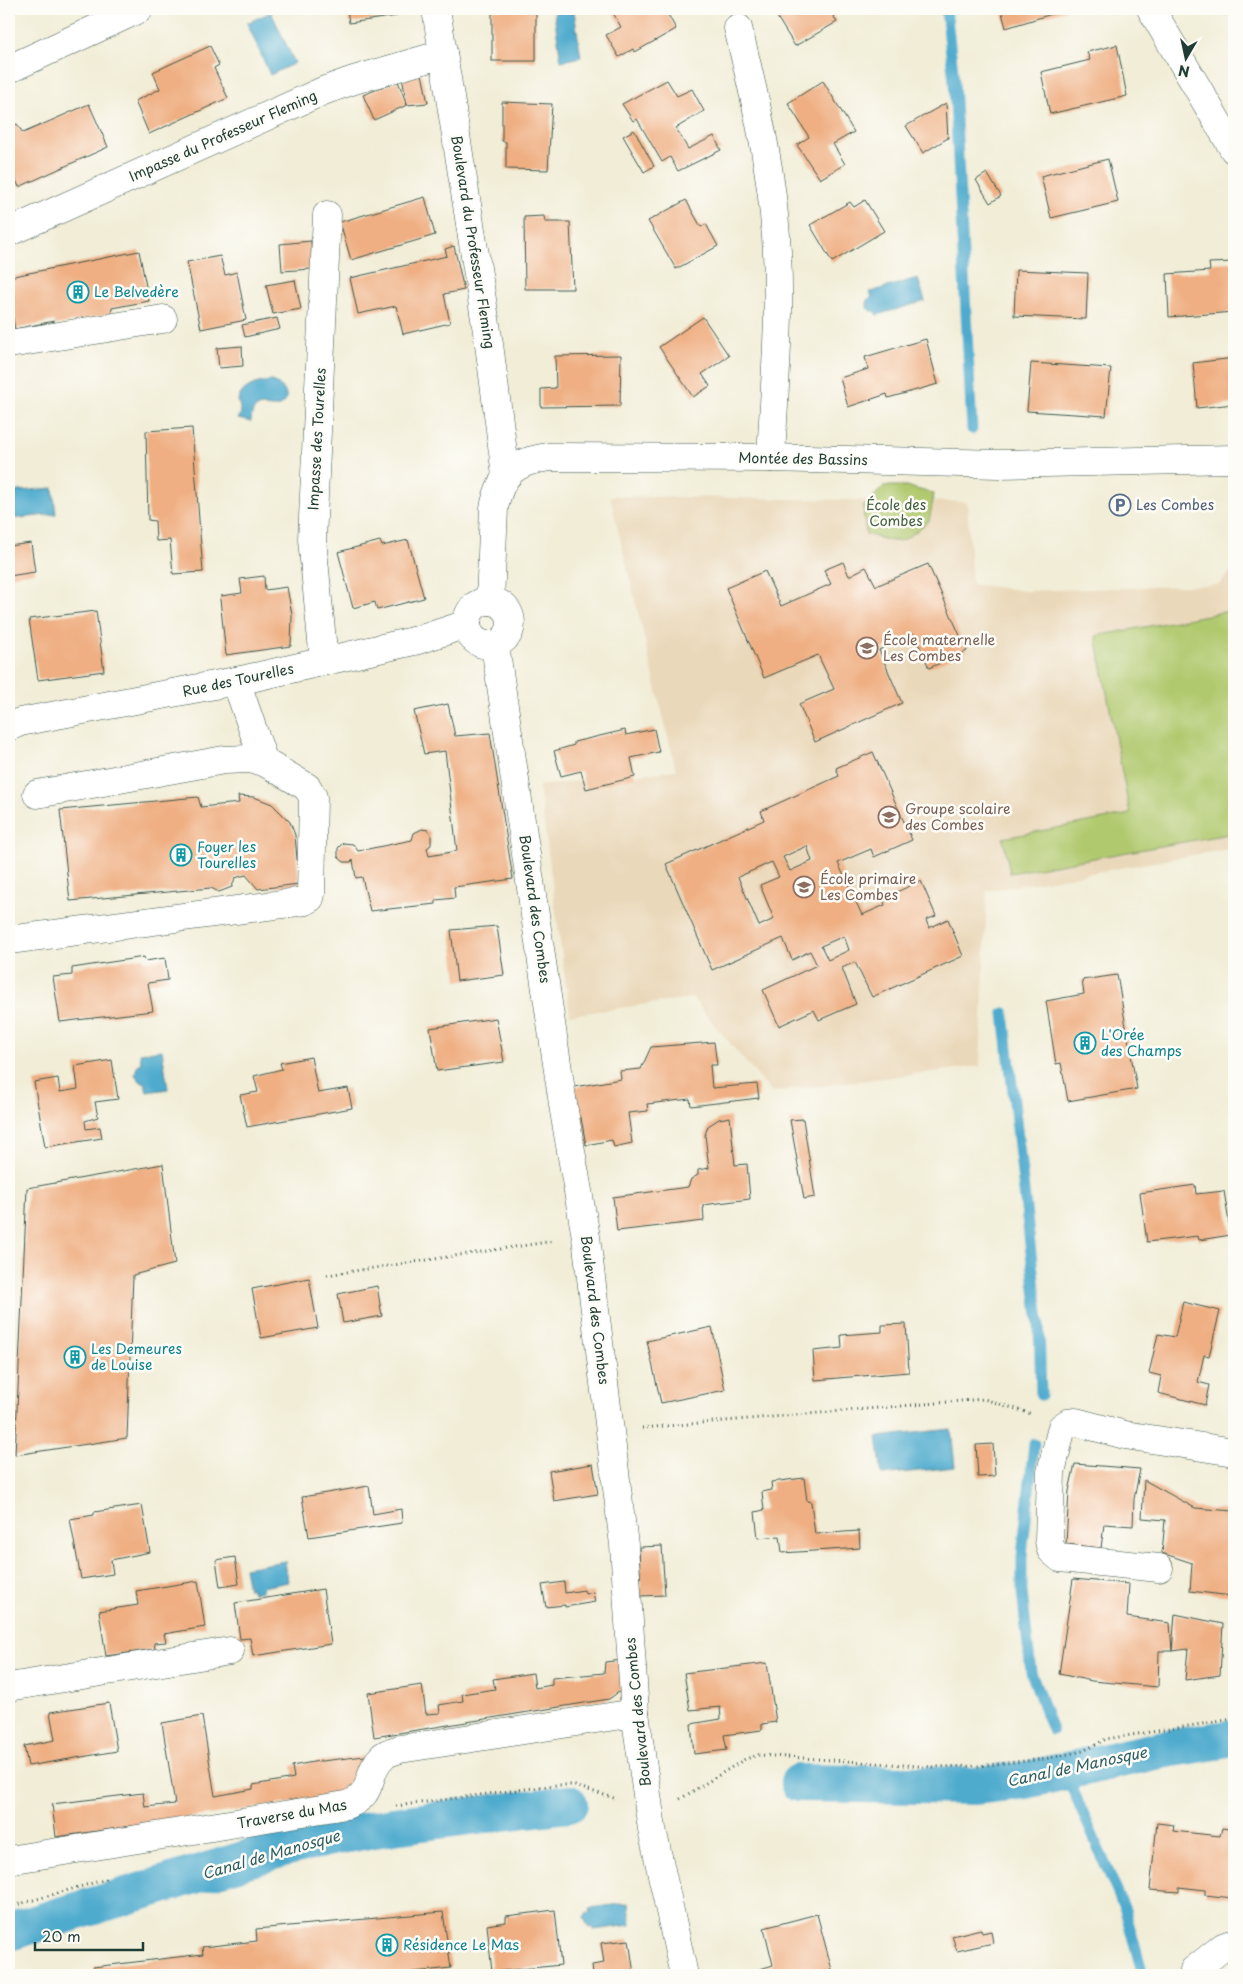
<svg xmlns="http://www.w3.org/2000/svg" width="1243" height="1984" font-family="'Playpen Sans',sans-serif">
  <style>
    .built { fill: #ead8ba }
    .green { fill: #b1c96e; stroke: #688351 }
    .water { fill: #50abce; stroke: #387481 }
    .lines { fill: none; stroke-linecap: round; stroke-linejoin: round }
    .stream { stroke: #50abce; stroke-width: 11 }
    .canal { stroke: #50abce; stroke-width: 38 }
    .building { fill: #efaf82; fill-rule: evenodd }
    .minor-casing { stroke: #3e574c; stroke-width: 29 }
    .path { stroke: #3e574c; stroke-width: 3; stroke-dasharray: 1 4; stroke-linecap: butt }
    .minor { stroke: #fff; stroke-width: 28 }
    .labels { text-anchor: middle; stroke-width: 5; stroke-linejoin: round; paint-order: stroke }
    .street-label { font-size: 14px; fill: #1f3d34; stroke: #fdfcf7 }
    .culture-label { font-size: 14px; fill: #0d838f; stroke: #fdfcf7; text-anchor: start }
    .park-label { font-size: 14px; fill: #446042; stroke: #fdfcf7 }
    .service-label { font-size: 14px; fill: #4e5e75; stroke: #fdfcf7; text-anchor: start }
    .education-label { font-size: 14px; fill: #785e54; stroke: #fdfcf7; text-anchor: start }
    .water-label { font-size: 15px; font-style: italic; fill: #2e5e62; stroke: #fdfcf7 }
  </style>
  <rect width="100%" height="100%" fill="#fdfcf7"/>
  <filter id="ink" filterUnits="userSpaceOnUse"><feTurbulence type="fractalNoise" baseFrequency=".02" numOctaves="2"/><feDisplacementMap in="SourceGraphic" scale="10" xChannelSelector="R" yChannelSelector="G"/><feConvolveMatrix kernelMatrix="1 2 1 2 8 2 1 2 1" color-interpolation-filters="sRGB"/></filter>
  <filter id="wash" filterUnits="userSpaceOnUse"><feTurbulence type="fractalNoise" baseFrequency=".0096" numOctaves="4" result="noise"/><feDisplacementMap in="SourceGraphic" scale="20" xChannelSelector="R" yChannelSelector="G"/><feGaussianBlur stdDeviation="1.12" result="paint"/><feColorMatrix in="noise" values="0 0 0 0 0 0 0 0 0 0 0 0 0 0 0 0 0 1.4 0 .05"/><feComposite in="paint" operator="in"/></filter>
  <g filter="url(#wash)">
    <rect width="100%" height="100%" fill="#f1edd7"/>
    <path class="built" d="M610 496 967 502 972 584 1025 591 1218 585 1234 569V848L987 891 980 1066 771 1092 692 998 570 1015 539 786 676 770Z"/>
    <g class="green">
      <path d="M884 486H906L934 494 929 521C899 545 902 545 866 534L863 507Z"/>
      <path d="M1234 610V833L1010 873 1003 838 1130 814 1096 636Z"/>
    </g>
    <g class="water">
      <path d="M572 9 574 11 581 57 561 61 554 13Z"/>
      <path d="M271 12 295 63 270 75 247 23Z"/>
      <path d="M918 278 925 301 877 315 876 311H871L867 308V300L872 297 870 292Z"/>
      <path d="M271 381C282 383 294 399 280 406 269 411 252 396 251 422L238 419 241 413 238 400C242 386 258 382 271 381Z"/>
      <path d="M53 488 56 514 10 519 9 492Z"/>
      <path d="M162 1050 168 1089 147 1092 145 1082H141L135 1075 137 1066 141 1063 140 1053Z"/>
      <path d="M951 1429 955 1467 882 1475 877 1437Z"/>
      <path d="M285 1561 288 1582 262 1587V1591L253 1593 251 1588 248 1589 244 1568Z"/>
      <path d="M629 1903 631 1925 594 1930 593 1927 589 1928 584 1918 587 1913 591 1912 590 1908Z"/>
    </g>
    <g class="lines">
      <g class="stream">
        <path d="M946 9 954 81 972 429"/>
        <path d="M1004 1013 1039 1324 1041 1395"/>
        <path d="M1034 1444 1022 1556V1592L1031 1672 1052 1730"/>
        <path d="M1070 1783 1125 1910 1143 1975"/>
      </g>
      <g class="canal">
        <path d="M799 1783 973 1786 1026 1780 1160 1750 1234 1738"/>
        <path d="M9 1932 283 1848C377 1824 473 1816 569 1804"/>
      </g>
    </g>
    <g id="blocks">
      <g class="building">
        <path d="M347 9H396L397 16 349 23Z"/>
        <rect x="492" y="9" width="44" height="52"/>
        <path d="M611 9H665L676 29 635 52 633 49 619 57 606 35 621 27Z"/>
        <path d="M772 9H829L837 22 795 46Z"/>
        <path d="M1001 9H1068L1006 28Z"/>
        <path d="M1117 45 1127 96 1050 114 1041 72 1090 60 1087 52Z"/>
        <path d="M210 46 219 65 214 68 228 98 149 134 135 101 160 89 153 72Z"/>
        <path d="M422 74 428 103 407 105 402 77Z"/>
        <path d="M667 80 677 96 692 89 704 111 676 128 688 149 714 136 721 150 678 171 670 157 662 162 637 119 633 121 622 104Z"/>
        <path d="M398 81 407 105 374 120 363 95Z"/>
        <path d="M823 81 854 132 833 144 845 164 820 179 797 145 809 137 788 103Z"/>
        <path d="M502 102 552 104 548 170 506 169V142L502 141Z"/>
        <path d="M946 103 948 138 923 153 906 126Z"/>
        <path d="M89 104 108 147 19 187 9 164V127L17 124 23 133Z"/>
        <path d="M634 130 654 166 644 172 623 136Z"/>
        <path d="M1108 159 1118 202 1051 218 1041 176Z"/>
        <path d="M987 173 1001 196 990 203 976 180Z"/>
        <path d="M425 197 435 235 351 260 340 222Z"/>
        <path d="M686 200 701 227 706 224 718 246 676 269 648 221Z"/>
        <path d="M865 200 884 231 832 262 810 225 850 202 854 207Z"/>
        <path d="M544 216 545 222H570L573 289H525L524 217Z"/>
        <path d="M311 241 312 269 282 271 280 244Z"/>
        <path d="M454 246 464 290 444 294 450 323 403 334 396 306 358 314 350 278 447 256 445 249Z"/>
        <path d="M139 251 149 301 112 308 111 314 56 325 54 321 15 329 9 300V277Z"/>
        <path d="M220 256 225 275 237 272 246 320 201 329 187 262Z"/>
        <path d="M1234 262V312L1169 317 1167 274 1210 271 1209 263Z"/>
        <path d="M1016 270 1088 273 1086 319 1014 316Z"/>
        <path d="M295 280 301 309 273 314 266 285Z"/>
        <path d="M703 317 729 356 702 374 710 386 693 397 659 347Z"/>
        <path d="M277 318 280 329 245 337 242 325Z"/>
        <path d="M926 339 938 384 888 398 887 394 848 407 840 378 868 369 865 357Z"/>
        <path d="M242 346 243 366 219 368 217 348Z"/>
        <path d="M621 355 620 406 541 407V389L556 388 555 356Z"/>
        <path d="M1234 358V404L1197 408 1193 363Z"/>
        <path d="M1031 363 1111 368 1106 416 1027 411Z"/>
        <path d="M192 428 203 572 173 574 170 540 156 541 155 521 148 520 146 431Z"/>
        <path d="M408 540 424 598 377 610 375 602 353 608 338 552 380 541 382 546Z"/>
        <path d="M31 543 35 572 9 576V546Z"/>
        <path d="M843 562 849 576 866 567 876 586 928 564 967 651 929 668 914 634 879 650 902 703 815 742 799 704 834 689 818 655 764 678 726 588 765 571 781 606 831 584 824 570Z"/>
        <path d="M264 576 265 590 287 587 292 615 291 646 226 655 220 599 221 596 242 593 240 579Z"/>
        <path d="M96 611 104 671 38 680 29 619Z"/>
        <path d="M448 704 455 736 490 733 513 879 454 887 455 898 436 900V904L370 911 362 877 356 878 353 860 351 862H344L338 857V848L343 843 353 844 358 851 412 840 414 833 422 829 428 830 431 835V845L427 848 429 856 457 851 445 751 424 754 414 711Z"/>
        <path d="M654 729 659 752 631 758 635 777 586 789 581 771 561 776 554 751 574 745V742L625 730 626 735Z"/>
        <path d="M873 752 912 840 874 857 871 849 838 863 862 915 885 905 883 898 921 881 936 916 926 920 929 928 948 919 963 956 872 997 855 962 842 968 856 1004 819 1020 814 1010 779 1026 763 990 817 965 810 951 792 960 783 938 712 970 666 864 764 820 761 811 839 776 836 768ZM807 846 812 861 790 871 783 857ZM772 862 779 877 760 885 774 919 759 926 738 877ZM844 936 849 950 828 960 821 946Z"/>
        <path d="M238 796 254 797 272 804 290 822 295 835 299 884 258 889 246 875 235 878 232 887 219 892 211 888 70 901 60 810 198 797 201 807 239 803Z"/>
        <path d="M497 926 504 975 457 981 451 930Z"/>
        <path d="M144 957 145 961 165 958 168 980 148 983 153 1011 60 1022 53 977 72 975V968Z"/>
        <path d="M1117 975 1137 1089 1068 1101 1061 1063 1056 1064 1046 1001 1084 994 1082 980Z"/>
        <path d="M496 1018 504 1062 437 1071 430 1028Z"/>
        <path d="M714 1042 717 1065H710L712 1088 757 1084 759 1098 691 1106 690 1099 647 1104 648 1111 628 1113 632 1143 614 1147 612 1140 586 1145 581 1118H579L574 1087 621 1079 620 1071 641 1069 651 1047Z"/>
        <path d="M311 1057 318 1093 348 1088 352 1108 247 1127 240 1095 258 1092 254 1076 282 1069 280 1063Z"/>
        <path d="M112 1060 118 1099 95 1102 98 1117 85 1121 86 1129 100 1127 102 1138 45 1147 34 1082 58 1078 60 1092 78 1089 75 1066Z"/>
        <path d="M730 1117 735 1165 747 1164 750 1199 703 1205 704 1221 617 1231 613 1197 688 1187 691 1179 698 1175V1170L709 1168 705 1135 708 1126 719 1119Z"/>
        <path d="M803 1119 815 1197 804 1199 790 1120Z"/>
        <path d="M163 1164 175 1264 133 1275 127 1438 15 1455 27 1188Z"/>
        <path d="M1195 1185 1196 1194 1224 1191 1231 1235 1199 1240 1198 1236 1147 1242 1140 1193Z"/>
        <path d="M309 1278 318 1328 261 1338 252 1289Z"/>
        <path d="M377 1286 382 1316 343 1323 338 1294Z"/>
        <path d="M1183 1302 1220 1311 1209 1356 1204 1355 1198 1382 1209 1385 1205 1405 1158 1393 1161 1376 1149 1373 1158 1334 1175 1337Z"/>
        <path d="M906 1324 909 1372 815 1380 813 1351 842 1348 841 1335 882 1332V1325Z"/>
        <path d="M712 1327 725 1390 661 1403 647 1341Z"/>
        <path d="M993 1444 995 1476 978 1477 976 1445Z"/>
        <path d="M593 1464 598 1494 554 1501 549 1471Z"/>
        <path d="M1075 1464 1140 1469 1134 1499 1133 1526 1104 1524 1101 1548 1066 1544 1069 1491Z"/>
        <path d="M804 1478 807 1501 811 1502 815 1534 859 1531 860 1548 782 1553 780 1536 758 1538 755 1512 764 1510 762 1492 772 1490 771 1482Z"/>
        <path d="M1144 1480 1195 1508 1234 1511V1566L1232 1596 1190 1591 1192 1563 1162 1553 1165 1520 1142 1518Z"/>
        <path d="M369 1486 373 1514 401 1509 402 1523 309 1537 302 1497Z"/>
        <path d="M142 1505 150 1552 111 1560 113 1574 81 1579 70 1519 94 1515V1512Z"/>
        <path d="M662 1546 665 1595 641 1596 639 1547Z"/>
        <path d="M235 1557 239 1584 220 1587 216 1560Z"/>
        <path d="M1073 1579 1129 1584 1127 1617 1170 1623 1172 1651H1159L1158 1687 1092 1681 1059 1674Z"/>
        <path d="M198 1581 205 1627 164 1634 166 1642 154 1643 155 1649 106 1656 99 1611 138 1605 136 1591Z"/>
        <path d="M564 1582 565 1593 584 1590 585 1594 593 1592 595 1602 565 1607V1605L546 1607 542 1585Z"/>
        <path d="M323 1589 331 1644 253 1656 250 1638 240 1639 235 1603Z"/>
        <path d="M1175 1614 1223 1624 1220 1675 1185 1680 1188 1649 1172 1651Z"/>
        <path d="M622 1660 624 1688 609 1699 374 1737 368 1693 422 1685 426 1714 440 1713 439 1705 463 1701 462 1694 495 1689 493 1679 533 1673 535 1688 552 1685V1678L604 1673 605 1662Z"/>
        <path d="M767 1663 776 1722 762 1724V1730L724 1735 727 1750 694 1754 691 1724 721 1719 720 1707 690 1710 684 1673Z"/>
        <path d="M109 1703 117 1751 28 1766 24 1746 55 1740 50 1712Z"/>
        <path d="M202 1716 215 1796 253 1789V1785L294 1778 292 1766 313 1762 365 1756 368 1774 353 1794 56 1837 52 1804 143 1793 145 1807 175 1804 162 1723Z"/>
        <path d="M1157 1823 1174 1825 1173 1831 1220 1836 1222 1828 1234 1830 1233 1898 1205 1895V1890L1179 1887V1892L1150 1890Z"/>
        <path d="M555 1910 561 1965 492 1972 487 1925 506 1922V1916Z"/>
        <path d="M443 1912 451 1968 387 1975H95L93 1967 203 1954 202 1947 257 1941 256 1929Z"/>
        <path d="M817 1914 832 1970 813 1975H761L760 1969 773 1965 764 1928Z"/>
        <path d="M981 1929 982 1933 991 1931 993 1943 957 1951 952 1936Z"/>
        <path d="M629 1940 634 1974 593 1975 592 1965 604 1963 601 1943Z"/>
      </g>
    </g>
  </g>
  <g filter="url(#ink)">
    <use href="#blocks" fill-opacity="0" stroke="#3e574c" stroke-width="1"/>
    <g class="lines">
      <g class="minor-casing">
        <g id="minor">
          <path d="M436 9 489 344 506 476"/>
          <path d="M1151 9 1234 150"/>
          <path d="M738 28C753 90 768 151 774 215 783 295 775 377 771 458"/>
          <path d="M9 69 139 9"/>
          <path d="M9 232 323 91 354 80 443 54"/>
          <path d="M9 344 163 319"/>
          <circle cx="489" cy="623" r="22"/>
          <path d="M490 601 494 508C501 473 515 461 550 457L771 458 999 464 1234 459"/>
          <path d="M495 645 564 1111 586 1237 624 1545 635 1713 652 1829 684 1975"/>
          <path d="M324 661 312 539 327 215"/>
          <path d="M9 727 20 722 246 679 418 640 467 624"/>
          <path d="M37 794 224 760 249 759 264 762"/>
          <path d="M9 940 305 901 310 898 311 894 313 797 307 787 264 762 236 681"/>
          <path d="M1159 1568 1060 1558 1051 1550 1049 1541 1051 1472 1062 1427 1068 1423 1076 1422 1125 1435 1234 1452"/>
          <path d="M9 1687 230 1651"/>
          <path d="M9 1860 346 1805C376 1796 365 1773 382 1757 387 1752 394 1751 400 1749L635 1713"/>
          <path d="M1194 1970 1223 1947 1234 1943"/>
        </g>
      </g>
      <g class="path">
        <path d="M327 1275 554 1241"/>
        <path d="M642 1428 984 1399 1032 1414"/>
        <path d="M680 1799 745 1759 759 1755 933 1767 978 1766 1044 1759 1083 1751 1106 1739 1234 1719"/>
        <path d="M396 1806 556 1785H572L614 1798"/>
        <path d="M9 1907 107 1879"/>
      </g>
      <use href="#minor" class="minor"/>
    </g>
  </g>
  <defs>
    <g id="building-ring" transform="scale(1.125)"><circle r="9.5" fill="#fdfcf7" stroke="#0f9aa8" stroke-width="1.5"/><path d="M-4-6H4V6H1V3H-1V6H-4ZM-2.5-4.3h1.7v1.8h-1.7ZM.8-4.3h1.7v1.8H.8ZM-2.5-1h1.7V.8h-1.7ZM.8-1h1.7V.8H.8Z" fill="#0f9aa8"/></g>
    <g id="parking-ring" transform="scale(1.125)"><circle r="9.5" fill="#fdfcf7" stroke="#5c6f8a" stroke-width="1.5"/><path d="M-3.5-5.5H1a3.5 3.5 0 0 1 0 7H-1V5.5H-3.5ZM-1-3.4V-.6H.8a1.4 1.4 0 0 0 0-2.8Z" fill="#5c6f8a"/></g>
    <g id="school-ring" transform="scale(1.125)"><circle r="9.5" fill="#fdfcf7" stroke="#8d6e63" stroke-width="1.5"/><path d="M0-5L7-2L0 1L-7-2ZM-4 1L0 2.5L4 1V4Q0 6-4 4Z" fill="#8d6e63"/></g>
  </defs>
  <g fill-rule="evenodd">
    <use href="#building-ring" x="78" y="292"/>
    <use href="#parking-ring" x="1120" y="505"/>
    <use href="#school-ring" x="867" y="648"/>
    <use href="#school-ring" x="889" y="817"/>
    <use href="#building-ring" x="181" y="855"/>
    <use href="#school-ring" x="804" y="887"/>
    <use href="#building-ring" x="1085" y="1043"/>
    <use href="#building-ring" x="75" y="1357"/>
    <use href="#building-ring" x="387" y="1945"/>
  </g>
  <g class="labels">
    <g class="street-label">
      <text transform="translate(223 136) rotate(-24)" y="5">Impasse du Professeur Fleming</text>
      <text transform="translate(473 242) rotate(81)" y="5">Boulevard du Professeur Fleming</text>
      <text transform="translate(317 439) rotate(-87)" y="5">Impasse des Tourelles</text>
      <text transform="translate(803 459) rotate(1)" y="5">Montée des Bassins</text>
      <text transform="translate(238 680) rotate(-12)" y="5">Rue des Tourelles</text>
      <text transform="translate(535 909) rotate(82)" y="5">Boulevard des Combes</text>
      <text transform="translate(595 1310) rotate(83)" y="5">Boulevard des Combes</text>
      <text transform="translate(638 1712) rotate(-96)" y="5">Boulevard des Combes</text>
      <text transform="translate(292 1814) rotate(-10)" y="5">Traverse du Mas</text>
    </g>
    <g class="culture-label">
      <text x="94" y="297">Le Belvedère</text>
      <text x="197" y="852">Foyer les<tspan x="197" dy="16">Tourelles</tspan></text>
      <text x="1101" y="1040">L'Orée<tspan x="1101" dy="16">des Champs</tspan></text>
      <text x="91" y="1354">Les Demeures<tspan x="91" dy="16">de Louise</tspan></text>
      <text x="403" y="1950">Résidence Le Mas</text>
    </g>
    <g class="park-label">
      <text x="896" y="510">École des<tspan x="896" dy="16">Combes</tspan></text>
    </g>
    <g class="service-label">
      <text x="1136" y="510">Les Combes</text>
    </g>
    <g class="education-label">
      <text x="883" y="645">École maternelle<tspan x="883" dy="16">Les Combes</tspan></text>
      <text x="905" y="814">Groupe scolaire<tspan x="905" dy="16">des Combes</tspan></text>
      <text x="820" y="884">École primaire<tspan x="820" dy="16">Les Combes</tspan></text>
    </g>
    <g class="water-label">
      <text transform="translate(1077 1767) rotate(-12)" y="5">Canal de Manosque</text>
      <text transform="translate(271 1855) rotate(-16)" y="5">Canal de Manosque</text>
    </g>
  </g>
  <rect width="1243" height="1984" fill="none" stroke="#fdfcf7" stroke-width="30"/>
  <g transform="translate(1186 58) rotate(189)" stroke="#fdfcf7" stroke-width="4" paint-order="stroke">
  <path d="M0-4L9 19L0 12L-9 19Z" fill="#1f3d34"/>
  <text y="-8" font-size="14" font-weight="bold" text-anchor="middle" fill="#1f3d34">N</text>
  </g>
  <path d="M35 1942v8h108v-8" fill="none" stroke="#1f3d34" stroke-width="2.5"/>
  <text x="42" y="1942" font-size="15" fill="#1f3d34" stroke="#fdfcf7" stroke-width="4" paint-order="stroke">20 m</text>
</svg>
